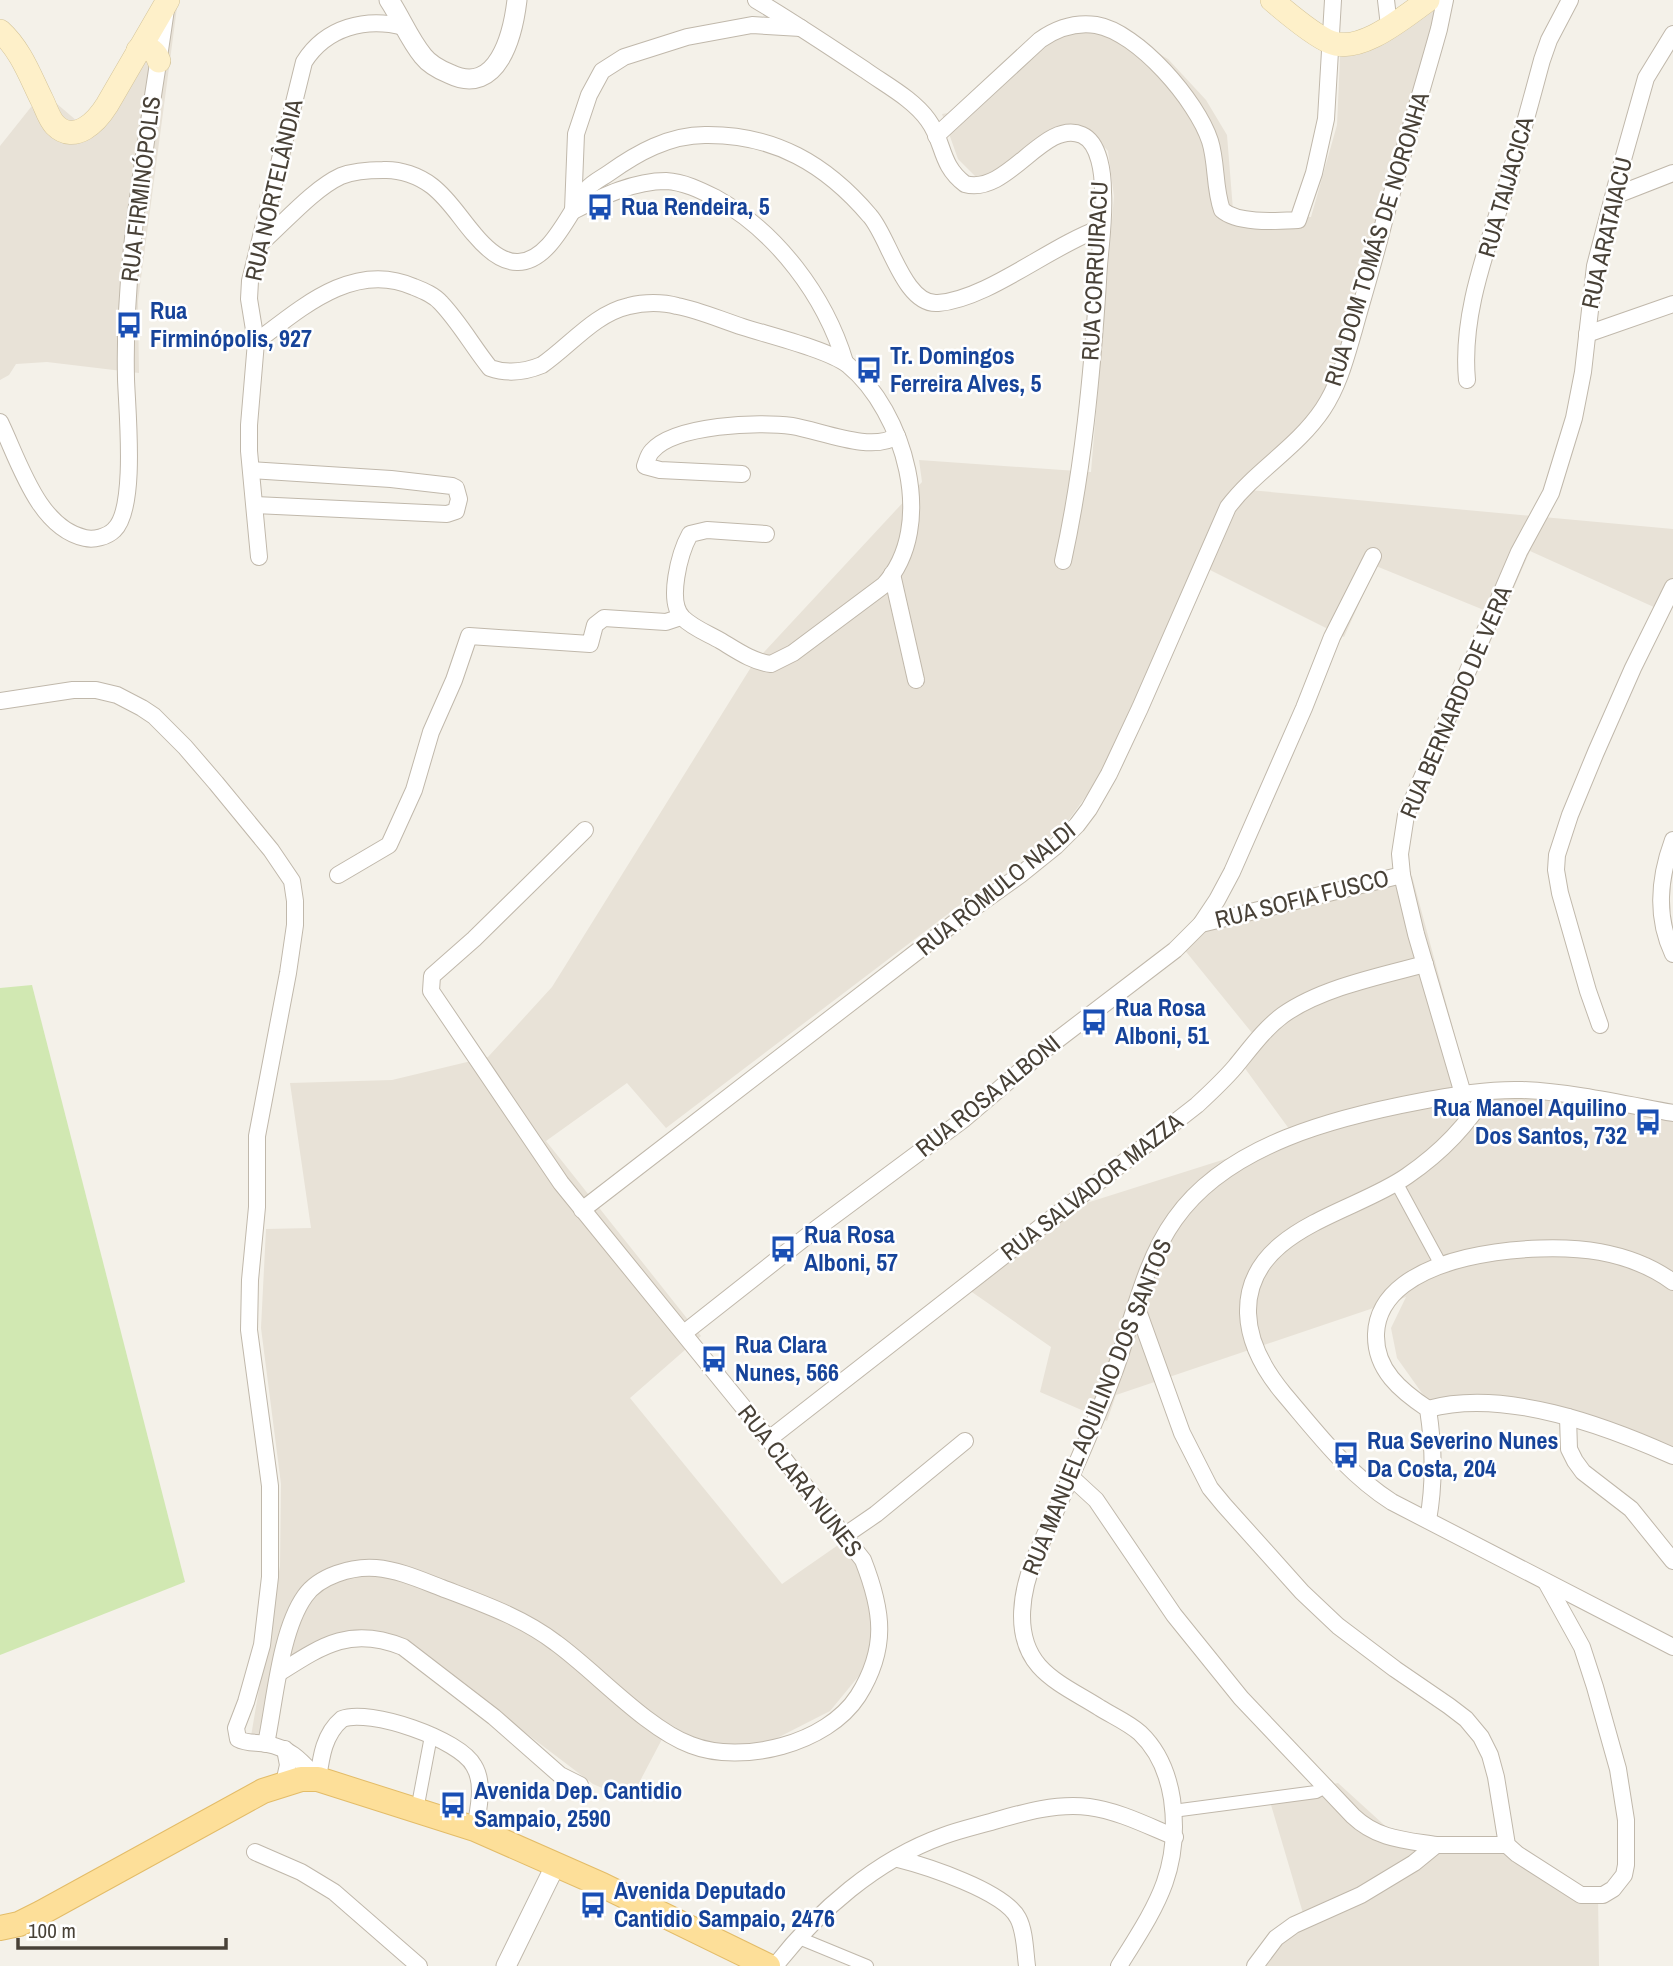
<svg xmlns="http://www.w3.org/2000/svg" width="1673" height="1966" font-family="'Archivo Narrow',sans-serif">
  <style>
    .residential { fill: #e8e2d7 }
    .green { fill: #d1e8b2 }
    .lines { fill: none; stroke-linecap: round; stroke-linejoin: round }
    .pedestrian-casing { stroke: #c0b8ab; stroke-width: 14 }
    .minor-casing { stroke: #c0b8ab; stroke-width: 18 }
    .tertiary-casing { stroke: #c0b8ab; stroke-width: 21 }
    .secondary-casing { stroke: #d4c499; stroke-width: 24 }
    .primary-casing { stroke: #e3bc68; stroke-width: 26 }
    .pedestrian { stroke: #fff; stroke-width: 12 }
    .minor { stroke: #fff; stroke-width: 16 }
    .tertiary { stroke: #fff; stroke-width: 19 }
    .secondary { stroke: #fef0c9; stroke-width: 23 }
    .primary { stroke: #fddf99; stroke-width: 24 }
    .labels { text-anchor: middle; stroke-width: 5; stroke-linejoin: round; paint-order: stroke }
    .street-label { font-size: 24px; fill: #484137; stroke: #fff }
    .transit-label { font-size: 24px; font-weight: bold; fill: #164399; stroke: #fff; text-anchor: start }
  </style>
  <rect width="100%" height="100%" fill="#f4f1e9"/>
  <g class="residential">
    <path d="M178 0 138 301 139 373 47 362 16 364 9 375 0 380V146L43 92 77 121 107 117Z"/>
    <path d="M1438 0H1454L1350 373 1328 418 1249 490 1673 529V603L1667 613 1530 551 1501 617 1376 566 1344 637 1210 570 1148 711 1065 825 666 1128 627 1083 546 1141 701 1336 630 1398 782 1584 841 1543 860 1567 875 1607 872 1660 830 1711 752 1751 701 1743 670 1724 630 1800 593 1784 399 1637 364 1631 289 1656 274 1752 250 1742 280 1566 281 1484 261 1328 266 1229 311 1228 290 1083 392 1080 488 1057 552 987 753 664 922 482 919 460 1091 472 1114 196 1108 151 1093 135 1069 134 1009 181 984 185 958 159 942 114 973 109 1067 25H1110L1168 59 1206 100 1227 135 1233 210 1311 217 1337 125 1341 35 1363 40Z"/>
    <path d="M1412 876 1469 1088 1673 1107V1454L1595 1419 1429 1403 1397 1358 1391 1328 1406 1297 1116 1395 1107 1421 1040 1392 1051 1347 969 1290 1077 1206 1295 1137 1244 1067 1261 1044 1183 948 1224 915Z"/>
    <path d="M1338 1783 1394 1834 1516 1846 1598 1895 1599 1966H1265L1276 1942 1305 1920 1269 1798Z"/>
  </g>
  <path class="green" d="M32 985 185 1582 0 1655V988Z"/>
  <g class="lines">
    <g class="pedestrian-casing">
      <g id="pedestrian">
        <path d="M1396 1182 1441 1265"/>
        <path d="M417 1810 431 1736"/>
        <path d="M1173 1811 1316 1792 1327 1786"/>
        <path d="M799 1938 867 1966"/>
      </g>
    </g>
    <g class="minor-casing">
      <g id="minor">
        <path d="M756 0C793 22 829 46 865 70 886 85 913 99 928 120 945 143 939 164 965 184 1008 196 1044 118 1082 135 1100 143 1103 175 1103 192 1105 222 1099 253 1098 282 1092 375 1083 470 1063 561"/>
        <path d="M1386 0 1389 26"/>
        <path d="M936 136 1040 40C1057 28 1075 22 1096 25 1138 32 1197 101 1210 141 1217 163 1214 188 1222 210 1238 224 1277 221 1298 220L1314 173 1326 119 1333 0"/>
        <path d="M1614 196 1673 173"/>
        <path d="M573 210 576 134 589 95 602 71 624 57 687 37 752 25 801 28"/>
        <path d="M575 210C603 196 634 181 666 181 684 182 700 190 716 198 777 232 825 296 845 362"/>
        <path d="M260 244C284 223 313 189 341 176 354 171 369 170 383 170 400 169 419 176 432 186 449 199 460 218 474 234 484 246 500 262 517 262 550 263 570 210 587 189 593 182 602 178 609 173 637 153 669 135 705 135 774 134 826 164 870 216 889 237 904 306 938 303 988 299 1050 246 1101 228"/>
        <path d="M1587 334 1673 304"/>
        <path d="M256 342C301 308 354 260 414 287 424 291 434 295 441 303 460 323 473 347 490 368 507 374 525 372 542 365 571 345 594 314 629 306 644 302 663 302 677 306 699 310 721 320 743 327 768 335 829 350 848 365 904 411 938 526 884 585L793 653 771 664C753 662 736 650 721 641 709 634 693 628 683 618 666 602 680 552 690 534L707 530 766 534"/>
        <path d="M1467 380C1461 315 1486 252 1505 190 1519 147 1530 104 1542 60L1549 40 1570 0"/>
        <path d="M0 422C19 461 38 528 85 538 94 540 107 537 114 530 137 509 127 411 126 379 123 254 149 132 166 9"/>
        <path d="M251 470 391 479 452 486 456 488 459 499 456 511 447 514 255 505"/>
        <path d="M742 474 660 470 645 466C647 461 648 455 652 451 674 425 760 421 792 426 822 431 871 453 897 436"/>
        <path d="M259 557 249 451V425L256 342 249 299 250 281 304 62C326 27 366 17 404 27"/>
        <path d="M892 574 916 680"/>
        <path d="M0 701 73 690H96L117 695 142 708 154 716 185 747 216 783 271 850 292 881 295 901V925L288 973 257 1136V1207L250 1280 249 1330 270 1486V1577L262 1645 246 1702 236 1728 238 1739C247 1744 257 1742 267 1744 292 1749 301 1761 318 1779"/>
        <path d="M1673 840C1659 878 1655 916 1673 954"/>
        <path d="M338 875 389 845 414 790 431 732 454 680 469 636 590 644 595 625 604 618 666 622 681 617"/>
        <path d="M1201 924 1402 875"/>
        <path d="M1600 1025 1588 991 1560 893 1556 870 1557 855 1570 815 1596 752 1633 668 1673 587"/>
        <path d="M1487 1092C1468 1125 1439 1154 1407 1176 1353 1214 1246 1229 1248 1313 1249 1344 1264 1370 1284 1394 1318 1434 1348 1474 1392 1502L1673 1647"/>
        <path d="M1463 1094 1416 934 1402 875 1400 854 1406 815 1519 552 1551 493 1574 418 1583 372 1595 266 1620 170 1646 78 1673 34"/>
        <path d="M582 1210 971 910 1020 875 1056 846 1077 825 1089 809 1109 774 1140 708 1228 507C1256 470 1297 448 1323 409 1339 385 1346 357 1354 330 1363 297 1373 265 1381 233 1399 165 1420 97 1439 29L1445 0"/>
        <path d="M1137 1308 1182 1433 1210 1488 1224 1505 1302 1592 1338 1626 1395 1669 1449 1706 1466 1719 1481 1737 1490 1755 1496 1777 1507 1845 1517 1854 1581 1895H1603L1613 1889 1624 1875 1626 1865V1820L1618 1769 1595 1687 1582 1647 1546 1582"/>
        <path d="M684 1333 816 1229 964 1119 1052 1044 1175 950 1201 924 1217 900 1232 872 1304 708 1332 637 1373 556"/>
        <path d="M1428 1409C1504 1388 1604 1425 1673 1456"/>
        <path d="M1568 1417 1569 1449 1575 1461 1583 1472 1631 1509 1673 1561"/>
        <path d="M769 1439 1197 1105C1210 1093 1223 1081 1235 1067 1250 1049 1264 1029 1283 1015 1321 988 1380 976 1425 964"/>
        <path d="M1071 1477 1096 1500 1174 1615 1241 1698 1353 1816C1377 1839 1404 1840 1436 1845"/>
        <path d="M1428 1520C1435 1482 1434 1448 1428 1409 1401 1391 1375 1370 1376 1334 1379 1251 1540 1241 1600 1252 1627 1257 1650 1265 1673 1282"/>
        <path d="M844 1536 876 1514 965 1441"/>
        <path d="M279 1673C323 1645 351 1626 403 1647L494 1717 560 1775 580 1785"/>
        <path d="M266 1744C275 1701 280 1631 305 1596 319 1576 352 1566 376 1568 399 1570 421 1580 442 1588 481 1603 522 1617 556 1643 596 1672 646 1728 691 1745 742 1765 827 1744 858 1696 888 1648 883 1611 863 1560L748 1413 561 1183 431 991 432 976 474 939 585 830"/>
        <path d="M318 1779C321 1757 324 1734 342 1719 369 1708 460 1739 474 1766 485 1784 478 1810 475 1829"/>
        <path d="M284 1783 288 1765 285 1749"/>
        <path d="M255 1852 301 1872 334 1892 419 1966"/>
        <path d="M898 1859C926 1866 1004 1891 1018 1918 1025 1931 1025 1951 1027 1966"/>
        <path d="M775 1966C818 1911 876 1860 943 1836 959 1830 977 1826 994 1821 1025 1812 1057 1803 1089 1807 1119 1811 1148 1826 1175 1837"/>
        <path d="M1119 1966C1155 1908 1182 1871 1172 1799 1168 1774 1159 1751 1140 1733 1129 1723 1113 1716 1100 1708 1080 1695 1055 1684 1039 1666 1012 1635 1022 1588 1036 1555 1063 1494 1092 1433 1115 1370 1133 1320 1144 1262 1175 1219 1228 1144 1337 1117 1422 1101 1455 1095 1488 1089 1522 1090 1572 1092 1624 1104 1673 1113"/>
        <path d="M1255 1966 1276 1938 1294 1925 1361 1895 1414 1863 1436 1845H1507"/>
      </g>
    </g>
    <g class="tertiary-casing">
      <g id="tertiary">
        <path d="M389 0C401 18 409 39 423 56 430 65 440 70 450 74 498 97 513 34 517 0"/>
        <path d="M506 1966 556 1864"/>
      </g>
    </g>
    <g class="secondary-casing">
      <g id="secondary">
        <path d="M1272 0C1286 12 1313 35 1330 42 1360 55 1404 17 1428 0"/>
        <path d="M0 31C21 50 30 76 42 100 46 108 49 119 55 125 75 145 97 121 107 105L168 0"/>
        <path d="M138 50C149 47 155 50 159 61"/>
      </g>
    </g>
    <g class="primary-casing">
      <path id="primary" d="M0 1928 19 1924 41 1913 263 1791 301 1779H318L475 1829 602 1885 768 1966"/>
    </g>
    <use href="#pedestrian" class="pedestrian"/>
    <use href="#minor" class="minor"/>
    <use href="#tertiary" class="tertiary"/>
    <use href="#secondary" class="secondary"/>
    <use href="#primary" class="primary"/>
  </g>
  <defs>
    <g id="bus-bare" transform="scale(2.1)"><path d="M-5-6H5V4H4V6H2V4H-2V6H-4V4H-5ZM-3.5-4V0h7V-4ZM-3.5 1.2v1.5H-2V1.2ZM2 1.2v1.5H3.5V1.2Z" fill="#1a4fb4" stroke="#fff" stroke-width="2.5" paint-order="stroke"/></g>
  </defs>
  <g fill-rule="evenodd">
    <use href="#bus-bare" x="600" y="207"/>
    <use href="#bus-bare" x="129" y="325"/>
    <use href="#bus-bare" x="869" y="370"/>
    <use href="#bus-bare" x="1094" y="1022"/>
    <use href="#bus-bare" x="1648" y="1122"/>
    <use href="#bus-bare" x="783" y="1249"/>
    <use href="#bus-bare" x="714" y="1359"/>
    <use href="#bus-bare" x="1346" y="1455"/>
    <use href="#bus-bare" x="453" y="1805"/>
    <use href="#bus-bare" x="593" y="1905"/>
  </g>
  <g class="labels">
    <g class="street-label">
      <text transform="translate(1506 187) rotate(-74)" y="8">RUA TAIJACICA</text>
      <text transform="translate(141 189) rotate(-83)" y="8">RUA FIRMINÓPOLIS</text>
      <text transform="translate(274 190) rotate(-77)" y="8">RUA NORTELÂNDIA</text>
      <text transform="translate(1607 233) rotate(-77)" y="8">RUA ARATAIACU</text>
      <text transform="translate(1377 239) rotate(-73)" y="8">RUA DOM TOMÁS DE NORONHA</text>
      <text transform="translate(1095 271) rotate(-87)" y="8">RUA CORRUIRACU</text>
      <text transform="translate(1456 702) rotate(-67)" y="8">RUA BERNARDO DE VERA</text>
      <text transform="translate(996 889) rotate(-39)" y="8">RUA RÔMULO NALDI</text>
      <text transform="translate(1302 899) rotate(-14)" y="8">RUA SOFIA FUSCO</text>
      <text transform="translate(988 1096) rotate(-39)" y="8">RUA ROSA ALBONI</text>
      <text transform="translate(1092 1187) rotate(-38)" y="8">RUA SALVADOR MAZZA</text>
      <text transform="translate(1097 1407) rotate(-68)" y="8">RUA MANUEL AQUILINO DOS SANTOS</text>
      <text transform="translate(800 1481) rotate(52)" y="8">RUA CLARA NUNES</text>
    </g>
    <g class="transit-label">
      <text x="621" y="215">Rua Rendeira, 5</text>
      <text x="150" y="319">Rua<tspan x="150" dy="28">Firminópolis, 927</tspan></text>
      <text x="890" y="364">Tr. Domingos<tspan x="890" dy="28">Ferreira Alves, 5</tspan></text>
      <text x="1115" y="1016">Rua Rosa<tspan x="1115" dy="28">Alboni, 51</tspan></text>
      <text x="1627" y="1116" text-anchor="end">Rua Manoel Aquilino<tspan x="1627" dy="28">Dos Santos, 732</tspan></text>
      <text x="804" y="1243">Rua Rosa<tspan x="804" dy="28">Alboni, 57</tspan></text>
      <text x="735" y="1353">Rua Clara<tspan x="735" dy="28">Nunes, 566</tspan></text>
      <text x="1367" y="1449">Rua Severino Nunes<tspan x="1367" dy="28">Da Costa, 204</tspan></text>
      <text x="474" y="1799">Avenida Dep. Cantidio<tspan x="474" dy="28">Sampaio, 2590</tspan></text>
      <text x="614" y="1899">Avenida Deputado<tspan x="614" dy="28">Cantidio Sampaio, 2476</tspan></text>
    </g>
  </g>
  <path d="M18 1938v10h208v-10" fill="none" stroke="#484137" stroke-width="3.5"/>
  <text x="28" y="1938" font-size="21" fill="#484137" stroke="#ffffff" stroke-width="5" paint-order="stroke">100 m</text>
</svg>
